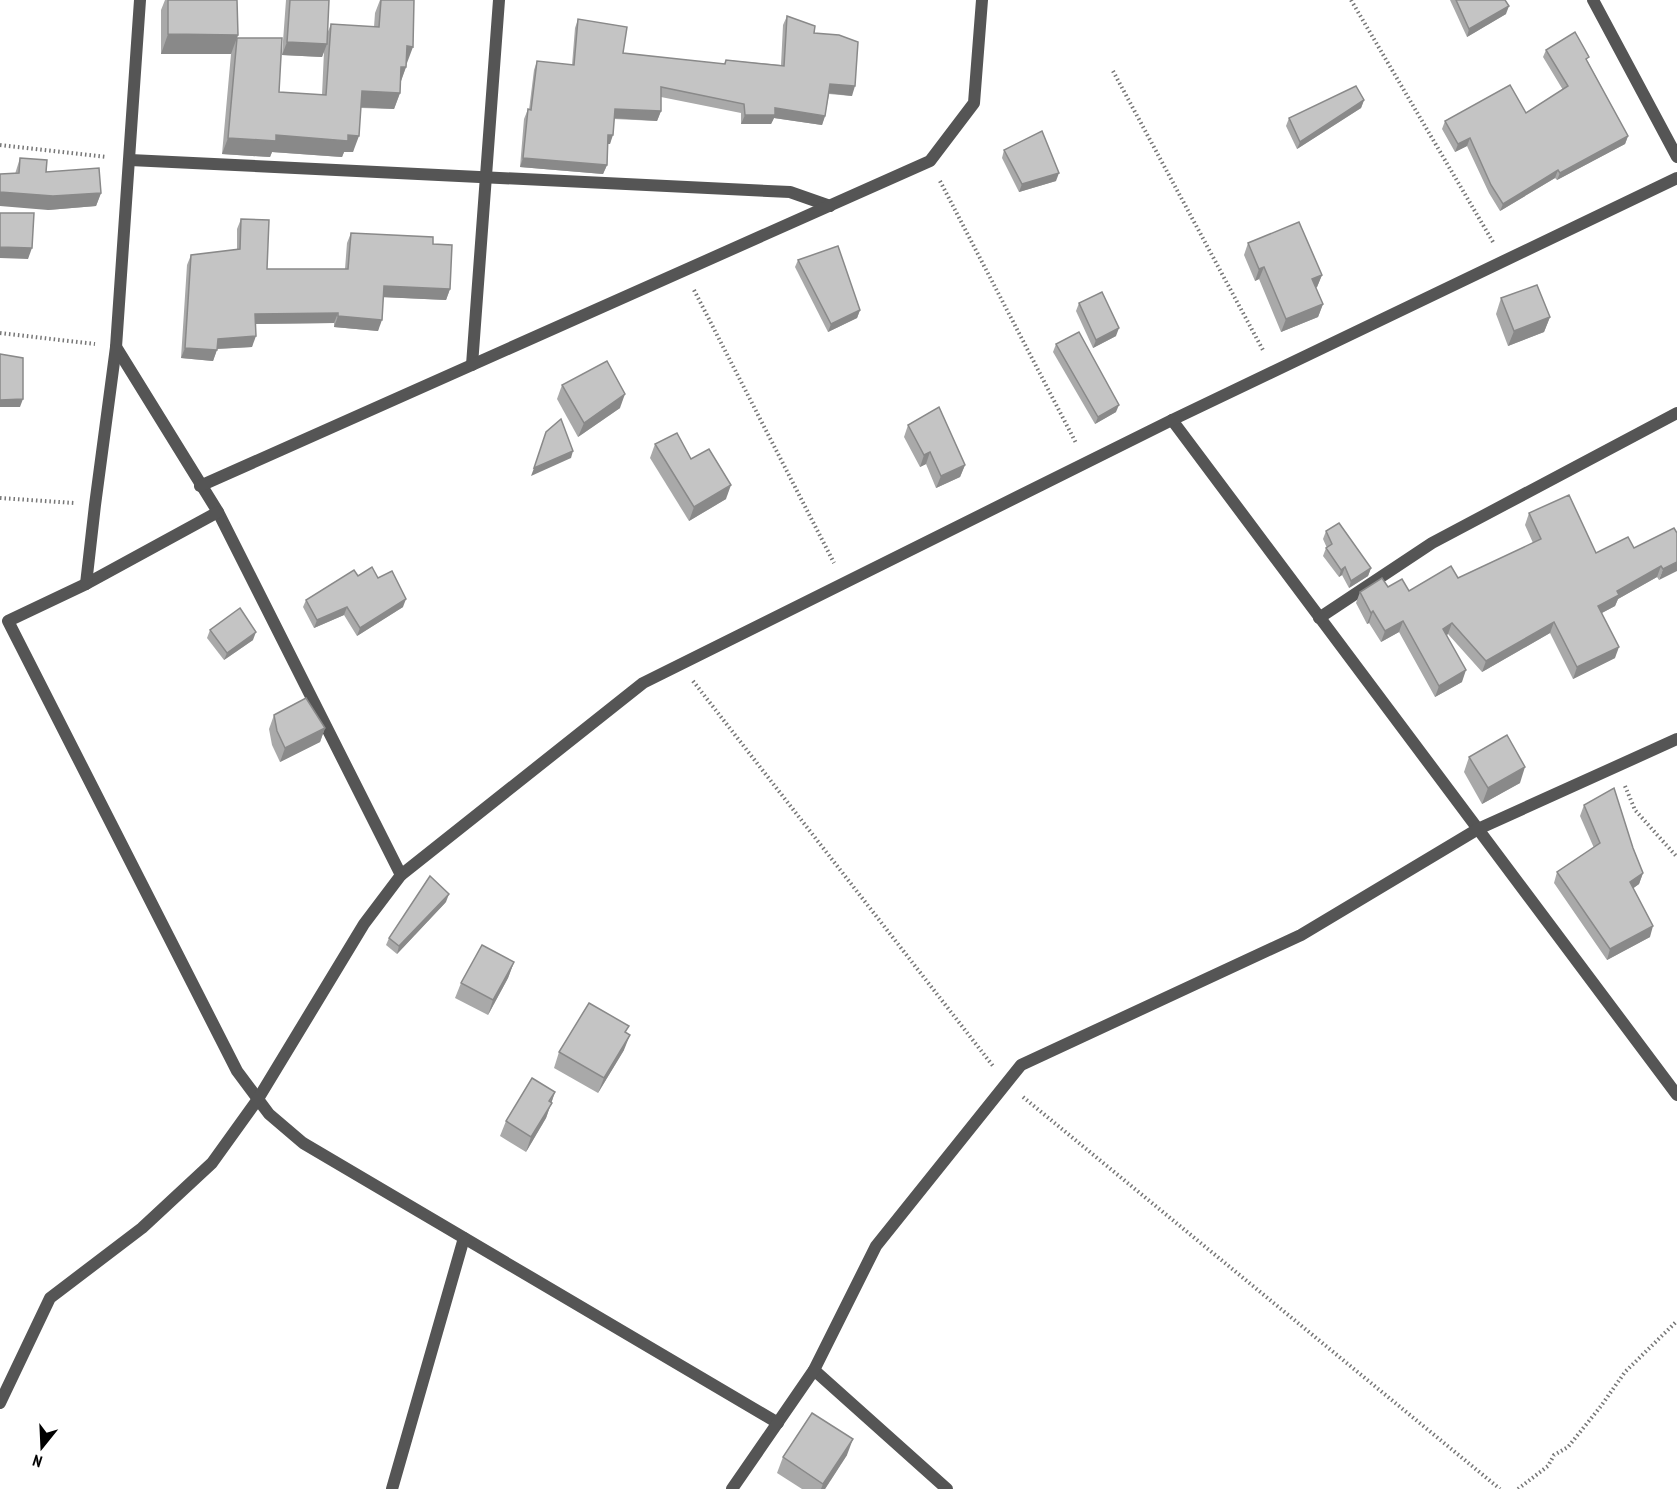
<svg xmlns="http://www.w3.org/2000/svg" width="1677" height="1489" font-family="'PT Sans Narrow',sans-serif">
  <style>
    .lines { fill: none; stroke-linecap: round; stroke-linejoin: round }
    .path { stroke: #777; stroke-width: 4; stroke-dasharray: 1.5 3; stroke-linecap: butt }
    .street { stroke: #555; stroke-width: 12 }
    .wall { fill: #a9a9a9 }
    .shaded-wall { fill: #898989 }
    .building { fill: #c4c4c4; stroke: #898989; stroke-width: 1.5 }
  </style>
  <rect width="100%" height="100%" fill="#fff"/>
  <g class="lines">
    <g class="path">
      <path d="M1351 0 1493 242"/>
      <path d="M1113 71 1264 352"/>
      <path d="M0 145 107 157"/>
      <path d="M940 181 1076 443"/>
      <path d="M694 290 834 563"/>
      <path d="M0 333 95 344"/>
      <path d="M0 498 74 503"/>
      <path d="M693 681 993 1066"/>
      <path d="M1625 786 1635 810 1677 857"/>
      <path d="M1023 1097 1500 1489"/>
      <path d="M1518 1489 1548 1466 1554 1455 1568 1447 1601 1406 1625 1372 1677 1321"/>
    </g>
    <g class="street">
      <path d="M1593 0 1677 157"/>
      <path d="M130 160 790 192 830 206"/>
      <path d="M116 347 218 512 401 875"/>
      <path d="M472 365 499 0"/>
      <path d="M1172 420 1677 1095"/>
      <path d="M200 486 930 161 974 103 982 0"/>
      <path d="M218 512 86 584 8 621 237 1071 269 1114 303 1143 778 1423"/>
      <path d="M86 584 95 505 116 347 140 0"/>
      <path d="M1319 618 1432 543 1677 413"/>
      <path d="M814 1370 947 1489"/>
      <path d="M0 1403 50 1298 142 1228 212 1163 258 1099 364 924 401 875 643 683 1172 420 1677 178"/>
      <path d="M392 1489 464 1238"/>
      <path d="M732 1489 814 1370 876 1246 1021 1065 1301 935 1478 829 1677 739"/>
    </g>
  </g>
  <g class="wall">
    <path d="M165 0H168L238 35 237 38 279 92 322 95 324 51 322 57 282 55 286 0H329L327 34 331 24 374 27 375 13 380 0H414L406 67 400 83V93L394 109 361 108 353 152H344L342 157 272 152 270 157 222 154 231 54H161V10Z"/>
    <path d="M1450 0H1505L1506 14 1467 37Z"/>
    <path d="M787 16 814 33 852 96 829 94 825 116 822 125 774 118 771 124H741V113L661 97V111L657 121 614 119 610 144H608L607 165 603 174 520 167 524 119 528 109 529 110 534 70 537 61 572 65 575 28 578 19 623 53 724 64 726 60 781 65 783 25Z"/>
    <path d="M1546 50 1588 62 1628 136 1625 144 1557 180 1555 178 1500 211 1489 193 1467 146 1455 152 1442 129 1445 121 1526 113 1563 90 1543 57Z"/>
    <path d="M1364 100 1361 108 1297 149 1286 126 1289 118Z"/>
    <path d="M1004 150 1056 181 1019 192 1002 158Z"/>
    <path d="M20 158 46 172 101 193 96 206 48 210 15 174Z"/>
    <path d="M241 219 267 269H345L347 243 351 233 433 244 450 289 446 300 383 297 378 331 334 327V323L255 324 252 347 217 349 213 361 181 358 187 265 191 255 237 250V229Z"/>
    <path d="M1248 243 1322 275 1317 287 1316 288 1323 304 1318 317 1281 332 1259 279 1255 281 1244 255Z"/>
    <path d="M798 260 860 310 857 318 828 332 795 267Z"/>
    <path d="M1501 298 1550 317 1544 332 1508 346 1496 314Z"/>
    <path d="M1079 303 1116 336 1093 348 1076 311Z"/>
    <path d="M1056 344 1116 412 1095 424 1053 352Z"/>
    <path d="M562 385 620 408 578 437 557 399Z"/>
    <path d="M908 425 965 465 960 477 936 488 926 464 920 467 904 437Z"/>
    <path d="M655 444 691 459 726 499 689 521 650 458Z"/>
    <path d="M1529 513 1596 553 1634 548 1677 533 1659 580 1657 577 1618 599 1615 606 1602 613 1615 658 1573 679 1550 633 1482 672 1448 634 1447 635 1462 682 1435 697 1399 632 1381 642 1369 623 1367 624 1356 603 1360 592 1388 587 1409 591 1458 578 1533 543 1525 525Z"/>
    <path d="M1326 531 1371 568 1368 576 1349 588 1342 575 1339 577 1323 556 1326 548H1327L1323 539Z"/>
    <path d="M358 576 378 578 403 607 357 636 344 615 314 628 303 607 306 600Z"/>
    <path d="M210 630 253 640 224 660 207 638Z"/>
    <path d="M274 715 325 728 320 742 280 762 272 745 269 729Z"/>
    <path d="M1469 757 1520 783 1482 804 1464 772Z"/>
    <path d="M1584 805 1633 848 1643 873 1639 884 1633 888 1650 937 1607 960 1554 883 1557 872 1594 848 1580 816Z"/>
    <path d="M446 902 397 954 386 945 389 938Z"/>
    <path d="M514 962 508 978 488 1015 455 998 461 983Z"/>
    <path d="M624 1050 598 1093 554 1068 559 1052Z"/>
    <path d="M555 1092 546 1118 526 1152 500 1136 506 1121Z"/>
    <path d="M847 1455 825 1489H802L777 1473 783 1457Z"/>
  </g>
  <g class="shaded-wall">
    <path d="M1509 6 1506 14 1467 37 1469 29Z"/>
    <path d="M168 34 238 35 231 54H161Z"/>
    <path d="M287 42 327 44 322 57 282 55Z"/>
    <path d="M407 46 413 47 407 63H401Z"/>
    <path d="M401 67H406L400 84Z"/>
    <path d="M830 84 855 86 852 96 827 93Z"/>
    <path d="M362 91 400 93 394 109 357 107Z"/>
    <path d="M1364 100 1361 108 1297 149 1300 142Z"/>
    <path d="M775 108 825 116 822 125 774 118 771 124H741L745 115Z"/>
    <path d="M615 109 661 111 657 121 612 118Z"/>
    <path d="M276 135H348L359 136 353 152H344L342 157 272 152 270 157 222 154 228 138Z"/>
    <path d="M608 135H613L610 144H605Z"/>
    <path d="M1628 136 1625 144 1557 180 1560 173Z"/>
    <path d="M1470 138 1467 146 1455 152 1458 144Z"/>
    <path d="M523 158 607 165 603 174 520 167Z"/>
    <path d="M1558 170 1555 178 1500 211 1503 204Z"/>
    <path d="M1059 173 1056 181 1019 192 1022 184Z"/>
    <path d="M0 192 101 193 96 206 48 210 0 206Z"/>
    <path d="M0 247 32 248 28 259 0 258Z"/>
    <path d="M1264 267 1259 279 1255 281 1259 269Z"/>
    <path d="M1322 275 1317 287 1308 291 1312 279Z"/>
    <path d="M384 286 450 289 446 300 380 297Z"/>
    <path d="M1323 304 1318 317 1281 332 1286 319Z"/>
    <path d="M860 310 857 318 828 332 831 324Z"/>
    <path d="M338 313 334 323 251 324 255 314Z"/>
    <path d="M338 316 382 320 378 331 334 327Z"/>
    <path d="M1550 317 1544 332 1508 346 1514 331Z"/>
    <path d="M1119 328 1116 336 1093 348 1096 340Z"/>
    <path d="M256 336 252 347 214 349 218 339Z"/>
    <path d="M185 348 217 350 213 361 181 358Z"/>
    <path d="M625 394 620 408 578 437 584 423Z"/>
    <path d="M23 399 20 407H0V400Z"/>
    <path d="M1119 405 1116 412 1095 424 1098 417Z"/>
    <path d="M573 451 571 458 531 476 534 468Z"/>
    <path d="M930 452 926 464 920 467 924 455Z"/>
    <path d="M965 465 960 477 936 488 941 476Z"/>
    <path d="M731 485 726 499 689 521 694 507Z"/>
    <path d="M1677 562V571L1659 580 1663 569Z"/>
    <path d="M1661 566 1657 577 1618 599 1615 606 1594 617 1598 606 1617 591Z"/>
    <path d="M1345 567 1342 575 1339 577 1341 570Z"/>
    <path d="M1371 568 1368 576 1349 588 1351 581Z"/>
    <path d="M406 599 403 607 357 636 360 628Z"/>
    <path d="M347 607 344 615 314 628 317 620Z"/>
    <path d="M1373 611 1369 623 1367 624 1371 613Z"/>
    <path d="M1403 621 1399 632 1381 642 1385 631Z"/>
    <path d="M1554 622 1550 633 1482 672 1486 661Z"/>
    <path d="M1452 623 1448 634 1439 640 1443 629Z"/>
    <path d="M256 632 253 640 224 660 227 653Z"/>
    <path d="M1619 647 1615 658 1573 679 1577 667Z"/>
    <path d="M1466 670 1462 682 1435 697 1439 686Z"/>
    <path d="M325 728 320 742 280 762 285 748Z"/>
    <path d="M1525 767 1520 783 1482 804 1488 788Z"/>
    <path d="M1643 873 1639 884 1627 893 1630 882Z"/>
    <path d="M449 894 446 902 397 954 399 946Z"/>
    <path d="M1653 926 1650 937 1607 960 1610 949Z"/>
    <path d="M514 962 508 978 488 1015 493 1000Z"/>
    <path d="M630 1035 624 1050 598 1093 604 1078Z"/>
    <path d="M555 1092 546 1118 526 1152 531 1137Z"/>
    <path d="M853 1439 847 1455 825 1489H821L823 1484Z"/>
  </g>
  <g class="building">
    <path d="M168 0H237L238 35 168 34Z"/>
    <path d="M290 0H329L327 44 287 42Z"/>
    <path d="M381 0H414L413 47 407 46 406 67H401L400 93 362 91 359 136 348 135V141L276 135V141L228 138 237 38H282L279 92 326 95 331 24 379 27Z"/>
    <path d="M1456 0H1505L1509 6 1469 29Z"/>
    <path d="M787 16 815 26 814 33 839 35 858 42 855 86 830 84 825 116 775 108V115H745L744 104 661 87V111L615 109 613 135H608L607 165 523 158 528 109 531 110 537 61 574 65 578 19 627 27 623 53 725 64 726 60 784 66Z"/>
    <path d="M1575 32 1589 57 1586 59 1628 136 1560 173 1558 170 1503 204 1491 185 1470 138 1458 144 1445 121 1510 85 1526 113 1568 86 1546 50Z"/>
    <path d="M1356 86 1364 100 1300 142 1289 118Z"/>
    <path d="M1042 131 1059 173 1022 184 1004 150Z"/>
    <path d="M20 158 47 160 46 172 99 168 101 193 53 196 0 192V174L19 173Z"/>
    <path d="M0 213H34L32 248 0 247Z"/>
    <path d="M241 219 269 220 267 269H348L351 233 433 237V244L452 245 450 289 384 286 382 320 338 316V313L255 314 256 336 218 339 217 350 185 348 191 255 240 249Z"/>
    <path d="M1299 222 1322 275 1312 279 1323 304 1286 319 1264 267 1259 269 1248 243Z"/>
    <path d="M838 246 860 310 831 324 798 260Z"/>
    <path d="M1537 285 1550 317 1514 331 1501 298Z"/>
    <path d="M1102 292 1119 328 1096 340 1079 303Z"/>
    <path d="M1079 332 1119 405 1098 417 1056 344Z"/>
    <path d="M0 354 23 358V399L0 400Z"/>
    <path d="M607 361 625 394 584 423 562 385Z"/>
    <path d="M939 407 965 465 941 476 930 452 924 455 908 425Z"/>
    <path d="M561 419 573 451 534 468 546 432Z"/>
    <path d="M677 433 691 459 709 449 731 485 694 507 655 444Z"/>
    <path d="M1569 495 1596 553 1628 537 1634 548 1674 528 1677 533V562L1663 569 1661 566 1617 591 1619 595 1598 606 1619 647 1577 667 1554 622 1486 661 1452 623 1443 629 1466 670 1439 686 1403 621 1385 631 1373 611 1371 613 1360 592 1382 578 1388 587 1402 579 1409 591 1451 566 1458 578 1541 539 1529 513Z"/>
    <path d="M1339 523 1371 568 1351 581 1345 567 1341 570 1326 548 1332 544 1326 531Z"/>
    <path d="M372 567 378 578 392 571 406 599 360 628 347 607 317 620 306 600 354 570 358 576Z"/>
    <path d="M240 608 256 632 227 653 210 630Z"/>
    <path d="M306 698 325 728 285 748 277 731 274 715Z"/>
    <path d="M1507 735 1525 767 1488 788 1469 757Z"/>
    <path d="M1614 788 1633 848 1643 873 1630 882 1653 926 1610 949 1557 872 1600 843 1584 805Z"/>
    <path d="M430 876 449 894 399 946 389 938Z"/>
    <path d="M482 945 514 962 493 1000 461 983Z"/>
    <path d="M589 1003 629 1026 625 1032 630 1035 604 1078 559 1052Z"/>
    <path d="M532 1078 555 1092 549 1101 552 1103 531 1137 506 1121Z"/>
    <path d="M812 1413 853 1439 823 1484 783 1457Z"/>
  </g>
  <g transform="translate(42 1447) rotate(198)" stroke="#ffffff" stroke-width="4.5" paint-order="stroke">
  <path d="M0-4.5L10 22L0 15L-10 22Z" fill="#000000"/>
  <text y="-9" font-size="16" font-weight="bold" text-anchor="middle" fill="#000000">N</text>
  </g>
</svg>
